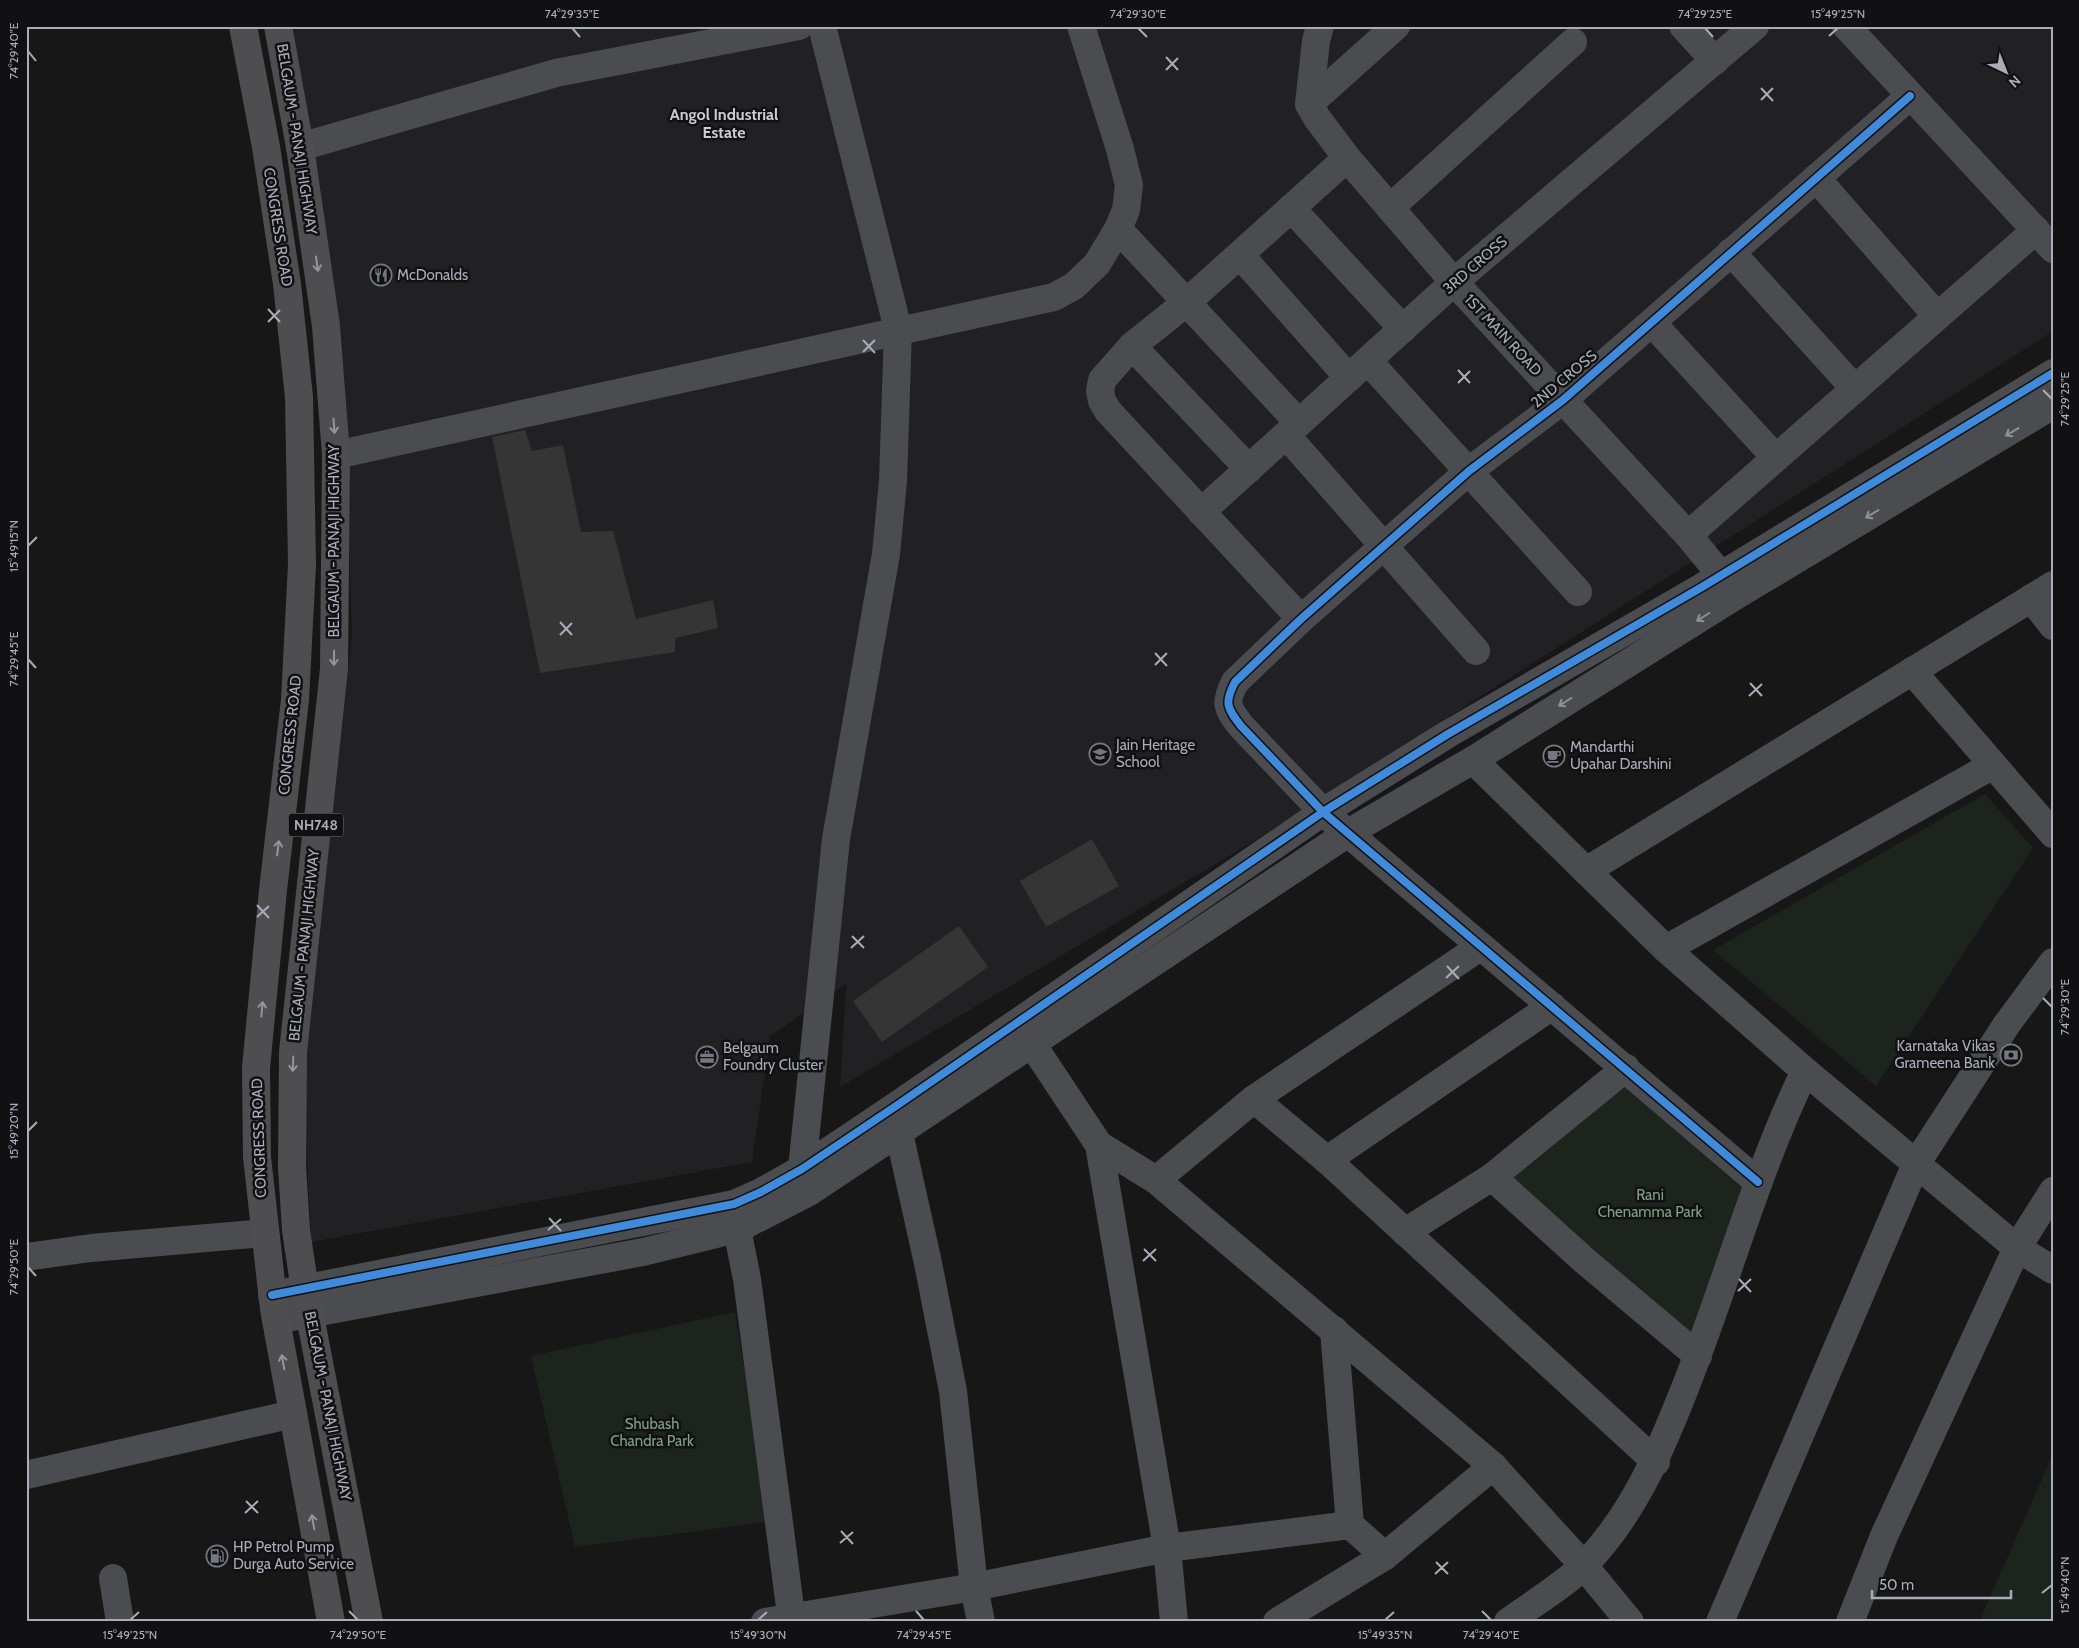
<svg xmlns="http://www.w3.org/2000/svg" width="2079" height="1648" font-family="Cabin,sans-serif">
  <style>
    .built { fill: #212123 }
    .green { fill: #1d241e }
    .building { fill: #353536 }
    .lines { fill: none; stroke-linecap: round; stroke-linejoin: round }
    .minor { stroke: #4b4c50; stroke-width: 28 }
    .highway { stroke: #4e4e51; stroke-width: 28 }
    .cycleway-casing { stroke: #111113; stroke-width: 11 }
    .cycleway { stroke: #408adc; stroke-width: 8 }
    .oneway { stroke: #92959e }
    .oneway2 { stroke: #8c9099 }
    .ticks { fill: none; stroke: #a8adb8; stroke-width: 2 }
    .labels { text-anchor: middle; stroke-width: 5; stroke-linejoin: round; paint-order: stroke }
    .shield { fill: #111113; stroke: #7b7e86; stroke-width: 1 }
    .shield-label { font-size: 14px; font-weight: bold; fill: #a8adb8 }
    .street-label { font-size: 15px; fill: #a8adb8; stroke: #111113 }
    .poi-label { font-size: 15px; fill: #a8adb8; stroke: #111113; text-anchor: start }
    .park-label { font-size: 15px; fill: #7fa381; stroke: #111113 }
    .neighbourhood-label { font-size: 16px; font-weight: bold; fill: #c9ccd4; stroke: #111113 }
    .neatline { fill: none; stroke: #a8adb8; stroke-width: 2 }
    .ticks-label { font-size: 12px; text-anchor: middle; fill: #a8adb8 }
  </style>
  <rect width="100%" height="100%" fill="#171717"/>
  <path class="built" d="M289 26H2053V331L1256 840 840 1087 846 984 770 1036 752 1162 311 1242 303 1079 352 636 345 414 320 185Z"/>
  <g class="green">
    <path d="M1985 794 2033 848 1876 1086 1713 950Z"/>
    <path d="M1625 1074 1751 1183 1695 1347 1500 1177Z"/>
    <path d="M735 1312 753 1420 766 1522 575 1547 531 1356Z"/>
    <path d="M2053 1454V1622H1979Z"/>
  </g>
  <g class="building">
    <path d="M525 430 532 451 563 445 581 532 613 531 636 619 713 600 718 628 675 638V652L540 673 492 437Z"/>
    <path d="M1092 839 1119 886 1046 927 1020 881Z"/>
    <path d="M959 926 988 967 882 1042 853 1001Z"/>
  </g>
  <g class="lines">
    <g class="minor">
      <path d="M1320 26 1316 41 1309 104 1317 118 1347 158 1454 282 1688 535 1733 590"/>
      <path d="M1683 26 1715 61"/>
      <path d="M1846 26 2053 249"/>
      <path d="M1309 104 1396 26"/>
      <path d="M300 147 556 73 799 26"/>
      <path d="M1816 178 1937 316"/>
      <path d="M1291 208 1403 329"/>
      <path d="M1390 208 1573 42"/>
      <path d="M1118 229 1299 423"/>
      <path d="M1731 252 1855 389"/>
      <path d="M1240 255 1349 378"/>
      <path d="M1652 323 1776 458"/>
      <path d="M1132 346 1249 469"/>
      <path d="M1368 361 1578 592"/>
      <path d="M1286 435 1476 651"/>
      <path d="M336 455 1054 297 1074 286 1097 264 1118 229 1126 210 1129 185 1120 149 1081 26"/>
      <path d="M1201 512 1454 282 1755 26"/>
      <path d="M1688 535 2036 230"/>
      <path d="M2031 598 2053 626"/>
      <path d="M1301 619 1108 411 1102 401 1100 391 1102 380 1132 346 1187 302 1347 158"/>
      <path d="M1912 671 2053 834"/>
      <path d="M1473 760 1666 949 1805 1071 2017 1248 2053 1270"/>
      <path d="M1586 871 2053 585"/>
      <path d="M1666 949 1993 765"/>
      <path d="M1032 1044 1099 1145 1156 1180 1493 1466 1584 1566 1630 1622"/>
      <path d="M1254 1099 1327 1160 1656 1462"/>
      <path d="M899 1133 928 1263 953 1391 974 1587 981 1622"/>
      <path d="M1099 1145 1167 1548 1174 1622"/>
      <path d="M1327 1160 1552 1006"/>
      <path d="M1492 1177 1585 1261 1698 1356"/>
      <path d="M1156 1180 1254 1099 1480 947"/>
      <path d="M805 1181 802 1169 836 839 886 554 893 481 898 329 822 26"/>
      <path d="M1758 1182 1323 812 1241 726C1227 708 1224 703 1235 682L1301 619 1469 471 1563 400 1910 96"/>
      <path d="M737 1229 747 1279 792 1622"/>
      <path d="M1405 1232 1492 1177 1626 1068"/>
      <path d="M26 1257 91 1248 265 1233"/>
      <path d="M272 1295 734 1204 761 1192 802 1169 896 1106 1323 812 1448 734 1702 587 2053 373"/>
      <path d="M276 1320 643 1252 737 1229 809 1192 1348 833 1473 760 1737 595 2053 405"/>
      <path d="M1334 1330 1350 1525"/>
      <path d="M26 1475 293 1414"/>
      <path d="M113 1578 120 1622"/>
      <path d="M765 1622 974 1587 1167 1548 1350 1525 1385 1556"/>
      <path d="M1277 1622 1385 1556 1493 1466"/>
      <path d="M1508 1622C1531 1605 1566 1584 1584 1565 1631 1518 1659 1454 1683 1393 1726 1286 1755 1174 1805 1071"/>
      <path d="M1720 1622 1916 1164 2007 1024 2053 962"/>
      <path d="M1850 1622 1884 1536 2017 1248 2053 1191"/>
    </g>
    <g class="highway">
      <path d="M243 26 266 147 287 284 299 397 302 564 295 700 273 890 256 1068 257 1157 274 1309 331 1622"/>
      <path d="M278 26 300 147 326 326 336 455 334 669 293 1052 292 1167 296 1230 305 1290 369 1622"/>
    </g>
    <g class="cycleway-casing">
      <g id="cycleway">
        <path d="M1758 1182 1323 812 1241 726C1227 708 1224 703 1235 682L1301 619 1469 471 1563 400 1910 96"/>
        <path d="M272 1295 734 1204 761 1192 802 1169 896 1106 1323 812 1448 734 1702 587 2053 373"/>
      </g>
    </g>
    <use href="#cycleway" class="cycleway"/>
  </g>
  <defs><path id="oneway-shaft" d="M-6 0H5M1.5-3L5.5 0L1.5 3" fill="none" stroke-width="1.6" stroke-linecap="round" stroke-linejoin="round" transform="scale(1.25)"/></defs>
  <g class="oneway">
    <use href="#oneway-shaft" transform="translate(317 264) rotate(82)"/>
    <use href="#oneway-shaft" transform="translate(334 426) rotate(86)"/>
    <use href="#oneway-shaft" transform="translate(334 658) rotate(91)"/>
    <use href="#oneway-shaft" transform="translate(278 848) rotate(-83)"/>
    <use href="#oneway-shaft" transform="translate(262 1009) rotate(-85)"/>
    <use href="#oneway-shaft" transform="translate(293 1064) rotate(92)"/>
    <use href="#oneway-shaft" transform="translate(283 1362) rotate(-100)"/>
    <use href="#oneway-shaft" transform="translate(313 1522) rotate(-100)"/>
  </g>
  <g class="oneway2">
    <use href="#oneway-shaft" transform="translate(2012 432) rotate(149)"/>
    <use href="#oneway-shaft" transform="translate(1872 514) rotate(149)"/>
    <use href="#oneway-shaft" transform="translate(1703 617) rotate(148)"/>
    <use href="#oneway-shaft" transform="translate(1565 702) rotate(148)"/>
  </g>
  <path class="ticks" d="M572 28 580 37M1138 28 1147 37M1705 28 1713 37M1829 36 1838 28M28 51 36 61M1166 57 1178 70M1166 70 1178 58M1761 88 1773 101M1761 100 1773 88M268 309 280 322M268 322 280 310M863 340 875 353M863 352 875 340M1458 370 1470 383M1458 383 1470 371M2043 390 2052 399M28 546 37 537M560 622 572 635M560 635 572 623M1155 653 1167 666M28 659 36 668M1155 665 1167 653M1750 683 1762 696M1749 696 1762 684M257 905 269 918M257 917 269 906M852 936 864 948M851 948 864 936M1447 966 1459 979M1446 978 1459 966M2043 998 2052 1007M28 1131 37 1122M549 1218 561 1231M548 1230 561 1219M1144 1249 1156 1261M1143 1261 1156 1249M28 1267 36 1276M1739 1279 1751 1292M1738 1291 1751 1279M246 1501 258 1513M245 1513 258 1501M841 1531 853 1544M840 1543 853 1532M1436 1562 1448 1574M1435 1574 1448 1562M2042 1593 2052 1585M349 1611 358 1620M916 1611 924 1620M1482 1611 1491 1620M130 1620 139 1612M758 1620 767 1612M1385 1620 1394 1612"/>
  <defs>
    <g id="restaurant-ring" transform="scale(1.125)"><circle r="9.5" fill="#111113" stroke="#757880" stroke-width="1.5"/><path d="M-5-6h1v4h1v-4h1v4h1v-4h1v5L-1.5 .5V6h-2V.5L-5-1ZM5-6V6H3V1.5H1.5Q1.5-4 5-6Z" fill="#757880"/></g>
    <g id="school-ring" transform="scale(1.125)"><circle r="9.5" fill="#111113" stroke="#757880" stroke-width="1.5"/><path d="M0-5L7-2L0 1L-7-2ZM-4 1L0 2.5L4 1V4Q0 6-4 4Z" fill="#757880"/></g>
    <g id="cafe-ring" transform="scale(1.125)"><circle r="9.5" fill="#111113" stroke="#757880" stroke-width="1.5"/><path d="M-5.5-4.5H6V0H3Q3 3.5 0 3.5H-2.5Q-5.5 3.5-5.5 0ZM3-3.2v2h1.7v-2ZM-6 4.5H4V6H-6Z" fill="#757880"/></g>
    <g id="bank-ring" transform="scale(1.125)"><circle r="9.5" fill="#111113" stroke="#757880" stroke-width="1.5"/><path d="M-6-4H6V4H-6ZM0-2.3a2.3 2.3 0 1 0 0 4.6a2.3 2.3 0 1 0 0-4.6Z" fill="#757880"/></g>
    <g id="office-ring" transform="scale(1.125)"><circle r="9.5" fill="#111113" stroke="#757880" stroke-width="1.5"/><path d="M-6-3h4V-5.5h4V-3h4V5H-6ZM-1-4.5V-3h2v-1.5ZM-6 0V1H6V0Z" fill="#757880"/></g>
    <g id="fuel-ring" transform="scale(1.125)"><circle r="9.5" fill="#111113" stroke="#757880" stroke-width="1.5"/><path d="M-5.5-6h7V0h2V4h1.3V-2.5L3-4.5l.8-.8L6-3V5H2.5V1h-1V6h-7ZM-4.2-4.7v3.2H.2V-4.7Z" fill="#757880"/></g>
  </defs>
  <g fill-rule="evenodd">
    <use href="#restaurant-ring" x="381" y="275"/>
    <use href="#school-ring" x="1100" y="754"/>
    <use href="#cafe-ring" x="1554" y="756"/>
    <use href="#bank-ring" x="2011" y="1055"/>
    <use href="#office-ring" x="707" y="1057"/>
    <use href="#fuel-ring" x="217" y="1556"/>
  </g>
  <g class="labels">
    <rect class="shield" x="288.5" y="813.5" width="55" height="23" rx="4"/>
    <g class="shield-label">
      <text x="316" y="830">NH748</text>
    </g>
    <g class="street-label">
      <text transform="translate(297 139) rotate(81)" y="5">BELGAUM - PANAJI HIGHWAY</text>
      <text transform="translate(278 227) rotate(81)" y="5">CONGRESS ROAD</text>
      <text transform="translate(1475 265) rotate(-41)" y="5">3RD CROSS</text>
      <text transform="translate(1503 335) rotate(47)" y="5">1ST MAIN ROAD</text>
      <text transform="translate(1564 379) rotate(-40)" y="5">2ND CROSS</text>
      <text transform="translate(334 541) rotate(-90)" y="5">BELGAUM - PANAJI HIGHWAY</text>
      <text transform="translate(290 735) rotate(-84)" y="5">CONGRESS ROAD</text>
      <text transform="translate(304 945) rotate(-84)" y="5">BELGAUM - PANAJI HIGHWAY</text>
      <text transform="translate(259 1138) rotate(-92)" y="5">CONGRESS ROAD</text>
      <text transform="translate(328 1406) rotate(79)" y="5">BELGAUM - PANAJI HIGHWAY</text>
    </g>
    <g class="poi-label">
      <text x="397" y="280">McDonalds</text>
      <text x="1116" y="750">Jain Heritage<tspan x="1116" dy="17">School</tspan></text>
      <text x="1570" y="752">Mandarthi<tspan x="1570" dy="17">Upahar Darshini</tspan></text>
      <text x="1995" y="1051" text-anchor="end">Karnataka Vikas<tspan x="1995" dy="17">Grameena Bank</tspan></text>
      <text x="723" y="1053">Belgaum<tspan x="723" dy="17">Foundry Cluster</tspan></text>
      <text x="233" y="1552">HP Petrol Pump<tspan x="233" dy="17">Durga Auto Service</tspan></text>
    </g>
    <g class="park-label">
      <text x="1650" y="1200">Rani<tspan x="1650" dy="17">Chenamma Park</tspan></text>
      <text x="652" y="1429">Shubash<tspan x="652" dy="17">Chandra Park</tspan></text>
    </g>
    <g class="neighbourhood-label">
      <text x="724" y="120">Angol Industrial<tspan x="724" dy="18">Estate</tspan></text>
    </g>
  </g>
  <rect width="2079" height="1648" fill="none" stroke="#111113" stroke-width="55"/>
  <g transform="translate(2006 72) rotate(137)" stroke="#111113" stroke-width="4" paint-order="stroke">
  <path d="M0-4L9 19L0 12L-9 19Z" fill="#a8adb8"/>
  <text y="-8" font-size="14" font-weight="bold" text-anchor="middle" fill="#a8adb8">N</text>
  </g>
  <path d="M1872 1590v8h139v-8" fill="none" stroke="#a8adb8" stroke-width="2.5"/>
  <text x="1879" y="1590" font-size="15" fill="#a8adb8" stroke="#111113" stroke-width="4" paint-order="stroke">50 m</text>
  <rect x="28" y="28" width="2024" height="1592" class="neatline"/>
  <g class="ticks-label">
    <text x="572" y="18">74°29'35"E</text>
    <text x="1138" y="18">74°29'30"E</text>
    <text x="1705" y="18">74°29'25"E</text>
    <text x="1838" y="18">15°49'25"N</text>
    <text transform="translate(14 51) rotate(-90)" y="4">74°29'40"E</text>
    <text transform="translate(2065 399) rotate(-90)" y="4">74°29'25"E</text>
    <text transform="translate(14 546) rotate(-90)" y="4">15°49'15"N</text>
    <text transform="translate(14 659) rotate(-90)" y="4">74°29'45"E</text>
    <text transform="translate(2065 1007) rotate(-90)" y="4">74°29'30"E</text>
    <text transform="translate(14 1131) rotate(-90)" y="4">15°49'20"N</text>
    <text transform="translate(14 1267) rotate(-90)" y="4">74°29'50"E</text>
    <text transform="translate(2065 1585) rotate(-90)" y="4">15°49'40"N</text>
    <text x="130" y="1639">15°49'25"N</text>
    <text x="358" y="1639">74°29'50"E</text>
    <text x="758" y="1639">15°49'30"N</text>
    <text x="924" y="1639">74°29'45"E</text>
    <text x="1385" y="1639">15°49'35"N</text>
    <text x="1491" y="1639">74°29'40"E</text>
  </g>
</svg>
